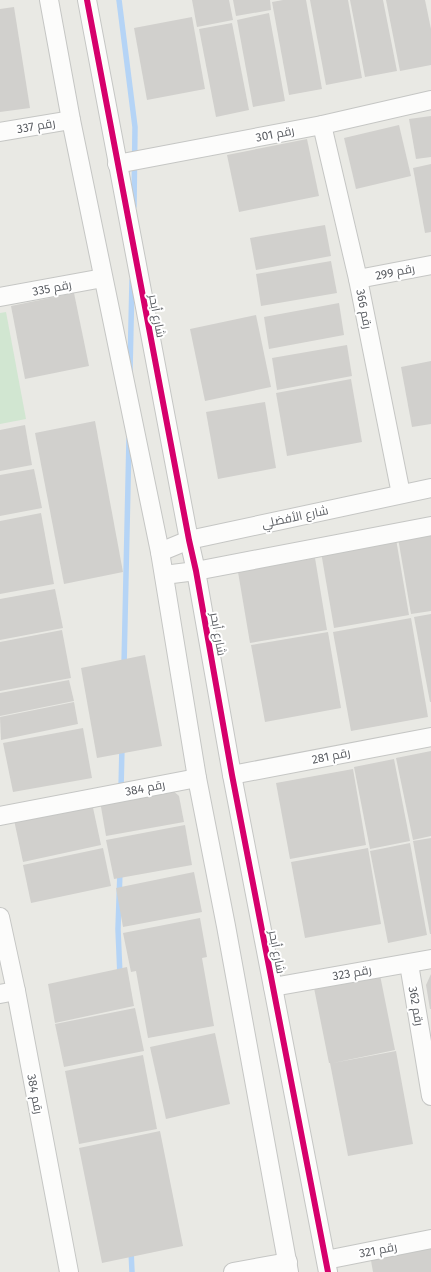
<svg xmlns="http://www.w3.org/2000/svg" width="431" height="1272" font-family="'Fira Sans',Cairo,sans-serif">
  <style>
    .green { fill: #d1e6d1 }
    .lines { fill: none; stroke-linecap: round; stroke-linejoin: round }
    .stream { stroke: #b5d4f6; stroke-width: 5.5 }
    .building { fill: #d1d0cd }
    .minor-casing { stroke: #c5c6c4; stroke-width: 20 }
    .minor { stroke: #fcfcfb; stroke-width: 18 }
    .cycleway-casing { stroke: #fff; stroke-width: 8 }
    .cycleway { stroke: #d6006c; stroke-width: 6 }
    .labels { text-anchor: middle; stroke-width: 4; stroke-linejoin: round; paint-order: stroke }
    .street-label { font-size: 12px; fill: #595c61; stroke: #fff }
  </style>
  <rect width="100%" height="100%" fill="#e9e9e4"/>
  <path class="green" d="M6 312 26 419 0 424V313Z"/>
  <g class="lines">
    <g class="stream">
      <path d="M119 0 135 127 134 206"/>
      <path d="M130 370 132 281"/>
      <path d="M124 666 129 439"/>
      <path d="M121 790 122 747"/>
      <path d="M120 871 118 929 120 976"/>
      <path d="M131 1250 132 1272"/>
    </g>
  </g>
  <g class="building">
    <path d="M192 0H229L233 20 197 27Z"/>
    <path d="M233 0H270L271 10 236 16Z"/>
    <path d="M283 0H306L322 89 289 95 272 2Z"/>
    <path d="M310 0H348L362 78 326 85Z"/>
    <path d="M350 0H383L397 71 365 77Z"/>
    <path d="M386 0H425L431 29V65L400 71Z"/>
    <path d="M14 7 30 108 0 112V9Z"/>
    <path d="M269 13 285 101 253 107 237 20Z"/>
    <path d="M192 17 205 89 147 100 134 28Z"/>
    <path d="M232 23 249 110 216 117 199 29Z"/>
    <path d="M431 116V157L416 159 409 119Z"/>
    <path d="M399 125 411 176 356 189 344 138Z"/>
    <path d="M307 139 319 196 239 212 227 155Z"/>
    <path d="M431 164V232L425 233 413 168Z"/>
    <path d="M325 225 331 256 256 270 250 238Z"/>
    <path d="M331 261 337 293 261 306 256 274Z"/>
    <path d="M74 293 89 366 25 379 11 306Z"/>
    <path d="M339 303 344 335 269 349 264 317Z"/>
    <path d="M256 315 271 387 205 401 190 329Z"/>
    <path d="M347 345 352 376 277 390 272 358Z"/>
    <path d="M431 361V424L412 427 401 367Z"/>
    <path d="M351 379 362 442 287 456 276 393Z"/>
    <path d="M265 402 276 468 218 479 206 412Z"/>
    <path d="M95 421 123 572 64 584 35 433Z"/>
    <path d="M25 425 32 465 0 471V430Z"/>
    <path d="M34 469 42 508 0 516V475Z"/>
    <path d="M41 513 54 584 0 594V521Z"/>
    <path d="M431 532V611L411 614 398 538Z"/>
    <path d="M396 539 409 615 334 628 321 552Z"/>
    <path d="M315 558 327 630 250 643 238 572Z"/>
    <path d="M55 589 63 628 0 640V599Z"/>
    <path d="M431 614V702H430L414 617Z"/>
    <path d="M411 618 428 717 351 731 333 632Z"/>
    <path d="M62 630 71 678 0 691V642Z"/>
    <path d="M328 632 341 708 265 722 251 645Z"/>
    <path d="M145 655 162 746 97 758 81 668Z"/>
    <path d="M69 680 74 701 0 716V693Z"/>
    <path d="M74 702 78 724 1 740 0 717Z"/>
    <path d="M83 728 92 778 13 792 3 743Z"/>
    <path d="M431 751V836L413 840 396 758Z"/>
    <path d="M394 759 410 841 370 849 354 767Z"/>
    <path d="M353 769 366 845 290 859 276 783Z"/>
    <path d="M171 789 179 796 184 822 106 836 100 801Z"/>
    <path d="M92 803 101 845 23 862 14 820Z"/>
    <path d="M185 825 192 865 114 879 106 840Z"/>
    <path d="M431 838V934H430L413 841Z"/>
    <path d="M410 843 427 935 388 943 370 851Z"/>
    <path d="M103 848 111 886 31 903 23 865Z"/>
    <path d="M368 848 381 924 305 938 291 862Z"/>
    <path d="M194 872 202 912 123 927 116 888Z"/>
    <path d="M200 918 207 957 202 958 214 1026 148 1038 136 971 131 972 123 933Z"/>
    <path d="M127 967 134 1006 55 1023 48 984Z"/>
    <path d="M431 974V1009H430L426 985Z"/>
    <path d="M380 975 395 1050 333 1063 396 1051 413 1144 348 1156 330 1063H329L314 988Z"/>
    <path d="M135 1008 144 1051 64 1067 55 1024Z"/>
    <path d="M215 1033 230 1104 166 1119 150 1047Z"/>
    <path d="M143 1055 157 1129 79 1144 65 1071Z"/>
    <path d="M160 1131 183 1246 102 1263 79 1148Z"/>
    <path d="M431 1243V1272H373L370 1255Z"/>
  </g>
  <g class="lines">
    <g class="minor-casing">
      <g id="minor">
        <path d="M49 0 71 120 160 552 197 778 226 926 289 1272"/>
        <path d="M87 0 189 540 196 571 232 775 328 1272"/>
        <path d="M322 125 358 279 401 494"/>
        <path d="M0 132 71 120"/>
        <path d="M117 164 322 125 431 100"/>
        <path d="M358 279 431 265"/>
        <path d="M0 297 103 278"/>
        <path d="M160 552 189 540 431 488"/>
        <path d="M164 575 196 571 431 526"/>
        <path d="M232 775 431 737"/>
        <path d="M0 816 197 778"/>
        <path d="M0 917 16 991 69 1272"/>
        <path d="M409 964 431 1096"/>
        <path d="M273 987 431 959"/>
        <path d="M0 994 16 991"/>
        <path d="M326 1260 431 1239"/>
        <path d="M233 1272 288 1262"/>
      </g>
    </g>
    <use href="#minor" class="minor"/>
    <g class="cycleway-casing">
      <path id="cycleway" d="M87 0 189 540 196 571 232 775 328 1272"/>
    </g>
    <use href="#cycleway" class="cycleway"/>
  </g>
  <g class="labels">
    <g class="street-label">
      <text transform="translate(36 126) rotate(-10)" y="4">رقم 337</text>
      <text transform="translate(275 134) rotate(-11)" y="4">رقم 301</text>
      <text transform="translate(395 272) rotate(-11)" y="4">رقم 299</text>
      <text transform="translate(52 288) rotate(-11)" y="4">رقم 335</text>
      <text transform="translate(364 309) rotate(79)" y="4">رقم 366</text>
      <text transform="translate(157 316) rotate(79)" y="4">شارع أبحر</text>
      <text transform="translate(295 517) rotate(-12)" y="4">شارع الأفضلي</text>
      <text transform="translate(218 634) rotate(80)" y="4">شارع أبحر</text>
      <text transform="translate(331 756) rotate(-11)" y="4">رقم 281</text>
      <text transform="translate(145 788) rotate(-11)" y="4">رقم 384</text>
      <text transform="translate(277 952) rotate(79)" y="4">شارع أبحر</text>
      <text transform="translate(352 973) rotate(-10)" y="4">رقم 323</text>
      <text transform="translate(416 1006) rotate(80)" y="4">رقم 362</text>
      <text transform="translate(35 1094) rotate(79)" y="4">رقم 384</text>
      <text transform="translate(378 1250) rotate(-11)" y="4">رقم 321</text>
    </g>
  </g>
</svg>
